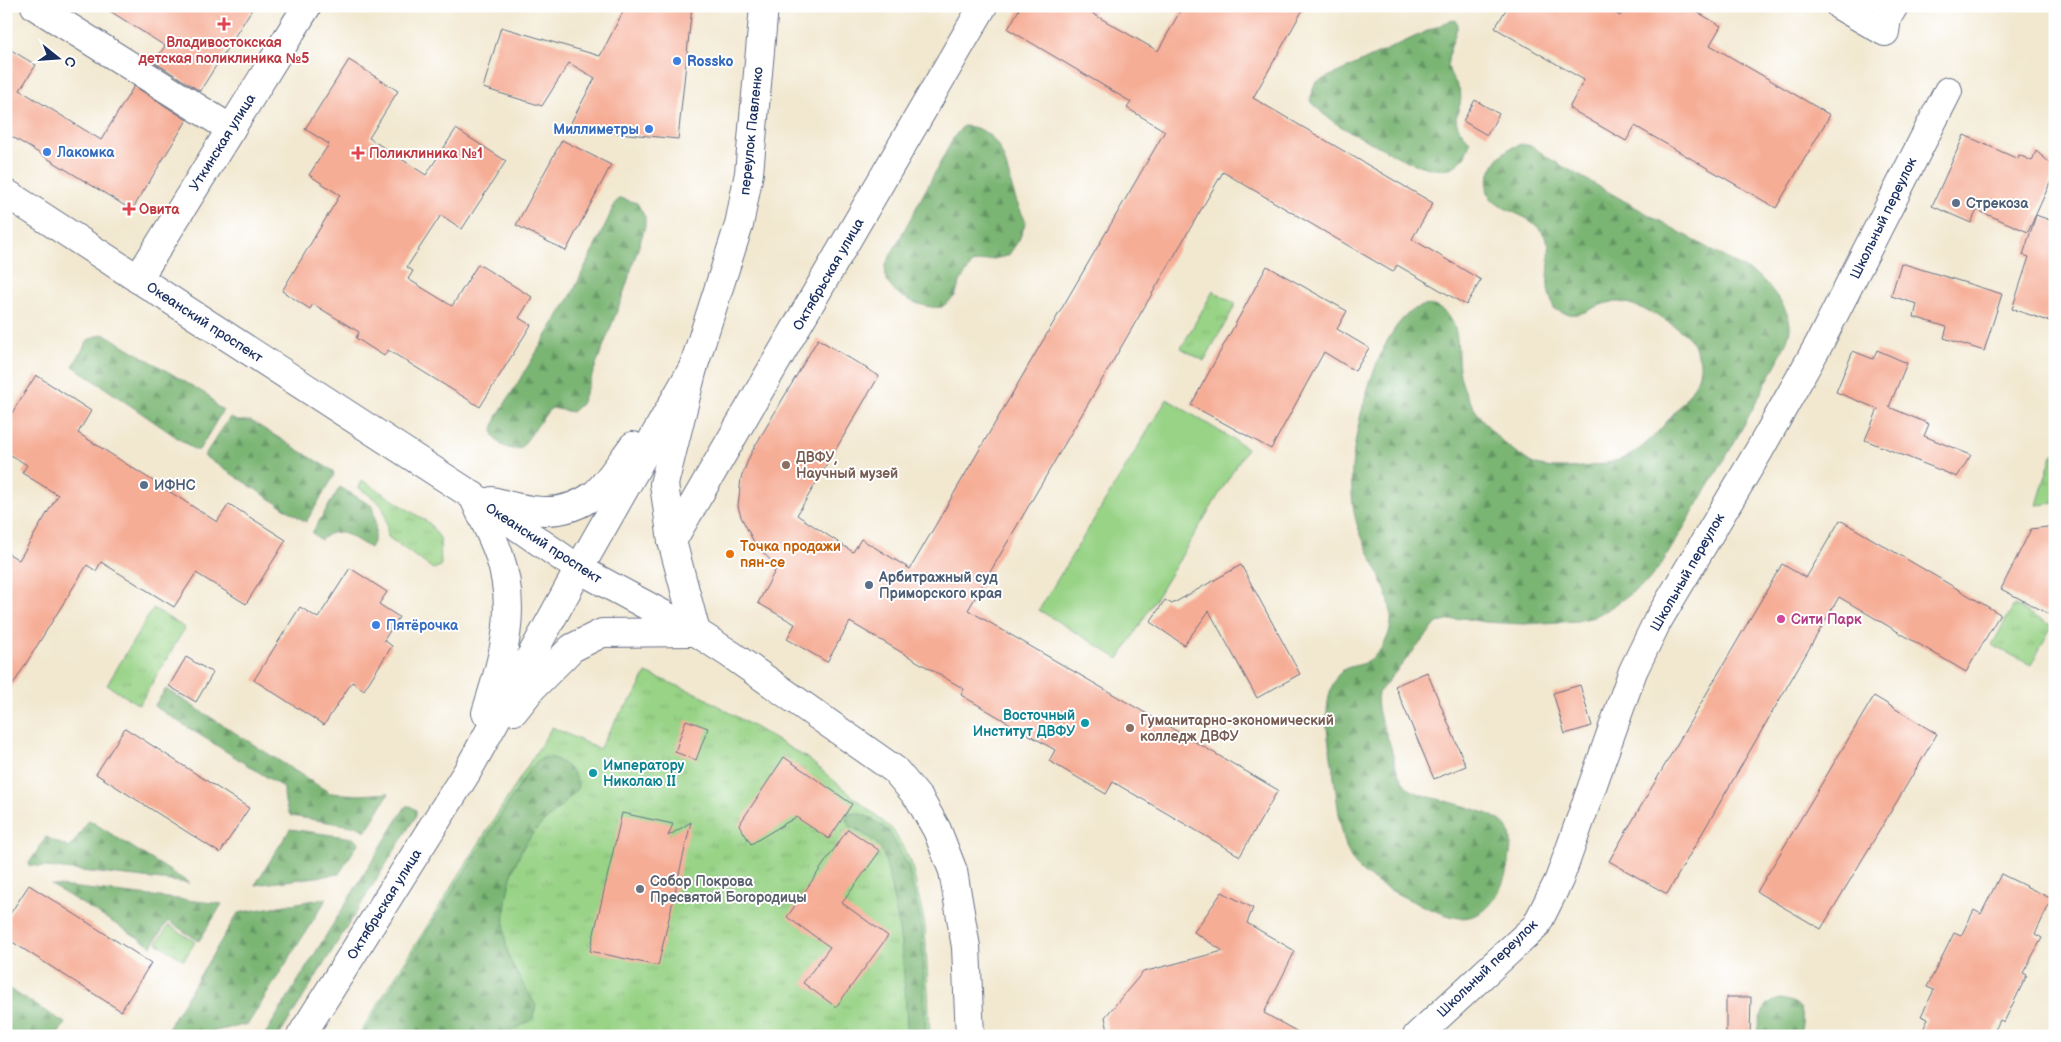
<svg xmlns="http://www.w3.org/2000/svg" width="2061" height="1042" font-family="'Balsamiq Sans',sans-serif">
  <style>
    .grass { fill: url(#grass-tufts); stroke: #5a8172 }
    .forest { fill: url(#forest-firs); stroke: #4a7268 }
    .garden { fill: #98d386; stroke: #5a8172 }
    .building { fill: #f6ad96 }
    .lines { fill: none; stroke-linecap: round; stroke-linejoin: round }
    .minor-casing { stroke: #667086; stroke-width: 30 }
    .major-casing { stroke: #667086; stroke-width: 30 }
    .minor { stroke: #fff; stroke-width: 28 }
    .major { stroke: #fff; stroke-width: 28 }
    .health-dot { fill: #e0444e; stroke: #fff; stroke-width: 2 }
    .shop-dot { fill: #3f7fe0; stroke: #fff; stroke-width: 2 }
    .service-dot { fill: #5c6f8a; stroke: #fff; stroke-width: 2 }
    .education-dot { fill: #8d6e63; stroke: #fff; stroke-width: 2 }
    .food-dot { fill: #e8710a; stroke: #fff; stroke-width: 2 }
    .hotel-dot { fill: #d1479c; stroke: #fff; stroke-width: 2 }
    .culture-dot { fill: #0f9aa8; stroke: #fff; stroke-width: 2 }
    .worship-dot { fill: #6b7280; stroke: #fff; stroke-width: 2 }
    .labels { text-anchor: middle; stroke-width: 4; stroke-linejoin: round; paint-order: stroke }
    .health-label { font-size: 14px; font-weight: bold; fill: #be3a42; stroke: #fff; text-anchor: start }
    .shop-label { font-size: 14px; font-weight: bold; fill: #366cbe; stroke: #fff; text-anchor: start }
    .street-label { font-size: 14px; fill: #1b2f5e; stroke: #fff }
    .service-label { font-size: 14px; font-weight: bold; fill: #4e5e75; stroke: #fff; text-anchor: start }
    .education-label { font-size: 14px; font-weight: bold; fill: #785e54; stroke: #fff; text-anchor: start }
    .food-label { font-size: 14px; font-weight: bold; fill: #c56008; stroke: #fff; text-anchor: start }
    .hotel-label { font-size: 14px; font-weight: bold; fill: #b23c85; stroke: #fff; text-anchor: start }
    .culture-label { font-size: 14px; font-weight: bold; fill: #0d838f; stroke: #fff; text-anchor: end }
    .worship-label { font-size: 14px; font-weight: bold; fill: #5b616d; stroke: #fff; text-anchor: start }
  </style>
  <defs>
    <pattern id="grass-tufts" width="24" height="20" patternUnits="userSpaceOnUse" patternTransform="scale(1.25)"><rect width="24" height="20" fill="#98d386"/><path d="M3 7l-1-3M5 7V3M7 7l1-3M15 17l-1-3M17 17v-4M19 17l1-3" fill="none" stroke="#82b576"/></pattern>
    <pattern id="forest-firs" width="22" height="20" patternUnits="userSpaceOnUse" patternTransform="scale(1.25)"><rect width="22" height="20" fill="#7ab573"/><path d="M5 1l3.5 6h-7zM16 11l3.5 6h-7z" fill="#639462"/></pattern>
  </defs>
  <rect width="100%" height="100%" fill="#fff"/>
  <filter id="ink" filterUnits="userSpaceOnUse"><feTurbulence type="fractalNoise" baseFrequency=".02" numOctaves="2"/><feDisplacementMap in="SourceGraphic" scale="10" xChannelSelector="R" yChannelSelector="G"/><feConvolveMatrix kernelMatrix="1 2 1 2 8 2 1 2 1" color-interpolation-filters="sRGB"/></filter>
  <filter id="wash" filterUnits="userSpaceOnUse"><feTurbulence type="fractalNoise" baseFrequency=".0096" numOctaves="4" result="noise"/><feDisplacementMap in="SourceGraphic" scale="20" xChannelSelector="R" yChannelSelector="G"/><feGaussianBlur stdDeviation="1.12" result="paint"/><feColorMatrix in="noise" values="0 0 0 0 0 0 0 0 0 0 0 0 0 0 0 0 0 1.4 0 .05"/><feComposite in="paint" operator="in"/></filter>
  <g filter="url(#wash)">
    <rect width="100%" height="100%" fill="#f2e8d0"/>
    <g class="grass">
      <path d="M1213 291 1236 304 1204 361 1181 348Z"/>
      <path d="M2055 452V503L2037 505 2052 455Z"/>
      <path d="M362 480 429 523 440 538 441 566 433 569 388 537C384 505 387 507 359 488Z"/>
      <path d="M2014 605 2052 626 2031 665 1992 645Z"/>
      <path d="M153 608 185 628 139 705 107 685Z"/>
      <path d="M646 673 698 694 807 758 893 830 911 862 925 926 930 1036H358L552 727 599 749 618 716 635 695Z"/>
      <path d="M169 925 195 942 184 960 157 943Z"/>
    </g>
    <g class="forest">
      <path d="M1455 20 1458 24C1455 38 1445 56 1449 70 1451 78 1458 84 1460 91 1465 114 1443 115 1470 141 1460 193 1404 160 1376 145 1351 132 1327 122 1310 100L1315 83 1449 21Z"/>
      <path d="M963 126C1004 127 1005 168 1015 197 1018 206 1022 214 1026 222L1019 240 1008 256 973 263 961 280 955 296 942 307C927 310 894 297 887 281 885 277 886 271 885 266L954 137Z"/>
      <path d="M1521 144 1532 146 1550 159 1761 278C1772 289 1792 313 1790 329 1789 341 1773 370 1767 381 1735 445 1698 504 1661 565L1647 582 1610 608 1594 617 1577 621 1523 624 1484 622 1463 618 1437 623 1378 693C1375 709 1383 725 1389 741 1395 759 1395 780 1414 792 1415 792 1429 797 1430 797 1448 802 1497 812 1507 827 1513 836 1511 849 1509 860 1506 879 1496 907 1476 915 1471 917 1465 918 1460 918 1439 916 1377 886 1361 871 1354 864 1347 852 1345 843 1339 821 1337 799 1334 777 1332 760 1328 743 1327 727 1326 710 1328 683 1342 671 1348 666 1357 666 1365 663 1379 656 1390 638 1391 622 1393 595 1371 560 1361 535 1352 515 1351 491 1352 469 1354 430 1379 318 1422 306 1429 305 1433 305 1438 308 1462 320 1456 346 1459 368 1460 379 1464 390 1469 400 1481 421 1500 442 1520 455 1524 458 1529 462 1534 464 1555 473 1612 466 1632 454 1648 444 1662 428 1674 413 1686 399 1701 382 1700 362 1699 356 1694 344 1690 339 1679 326 1635 301 1617 302 1590 302 1585 324 1554 309 1552 301 1548 294 1548 286 1547 274 1552 250 1547 240 1543 232 1537 225 1529 220 1508 207 1476 205 1491 171 1498 155 1506 149 1521 144Z"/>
      <path d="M620 198 637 203 645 217V227L622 298 581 404 572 412 552 408 548 411 521 448C510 452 494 444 493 431 493 426 496 420 498 415L572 294 609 217 614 204Z"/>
      <path d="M102 334 108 336 209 396 216 406 223 410 199 450H195L73 366 88 340Z"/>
      <path d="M230 417 237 421H251L333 471 334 476 306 522 204 456Z"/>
      <path d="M340 487 372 506C376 521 378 535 370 548 354 539 337 523 321 540L312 533Z"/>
      <path d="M166 689 330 793 360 795 389 793 366 831 358 827 291 816C285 808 284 798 284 788L154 706Z"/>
      <path d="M550 757C564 762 576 771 578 787 564 808 541 820 528 840 507 869 497 929 511 962 518 977 528 991 536 1006L532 1020 502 1036H361L528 772 538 760Z"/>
      <path d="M406 806H410L416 810V816L279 1036H264Z"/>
      <path d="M858 813 871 818 889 831 908 866 922 928 926 1036H907C906 985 902 936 891 887 888 876 887 863 883 853 878 840 859 832 848 825L846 819 848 814Z"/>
      <path d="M89 820 189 883 28 865 46 837 70 848Z"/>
      <path d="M290 829 353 838 359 842 339 874 255 885Z"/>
      <path d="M51 885 222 904 199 941 168 921 152 946Z"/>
      <path d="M327 898 248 1024 192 1036H163L238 913Z"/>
      <path d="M6 987 65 1023 57 1036H6Z"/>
      <path d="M1781 999C1806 1003 1804 1015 1800 1036H1757C1758 1019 1763 1002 1781 999Z"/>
      <path d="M560 1027 563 1029 564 1036H542Z"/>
    </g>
    <path class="garden" d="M1167 399 1247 448 1119 659 1039 610Z"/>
    <g id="blocks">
      <g class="building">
        <path d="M102 6H254L200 91 154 62 165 46Z"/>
        <path d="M626 6H692L678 139 568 128 595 78 569 63 542 106 483 88 501 27 600 56Z"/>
        <path d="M1021 6H1098L1093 14 1158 51 1183 6H1305L1253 98 1433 203 1412 239 1481 280 1466 305 1397 265 1393 272 1223 172 968 610 1278 790 1240 856 1113 782 1106 794 1049 761 1055 750 961 695 964 689 850 622 827 662 787 639 795 624 758 603 777 567 755 544 741 517 738 506 741 478 751 453 818 339 879 376 797 515 853 552 861 539 910 569 1165 131 1127 108 1131 102 1008 29Z"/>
        <path d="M1508 6H1604L1620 16 1625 6H1687L1721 26 1710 45 1830 115 1776 208 1635 126 1626 141 1569 108 1584 80 1495 28Z"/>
        <path d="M6 47 36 65 20 90 101 140 134 86 187 120 132 210 6 133Z"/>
        <path d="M349 60 398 91 369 138 426 175 456 129 506 161 462 229 441 215 407 267 413 271 408 279 452 306 478 264 532 297 519 318 531 325 480 407 388 350 384 356 356 338 359 332 313 304 310 309 282 291 340 195 309 175 329 144 305 129Z"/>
        <path d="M1475 100 1499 114 1487 135 1463 121Z"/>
        <path d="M1964 135 2018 159 2019 155 2032 161 2036 151 2055 167V172L2028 232 1977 210 1971 223 1932 206Z"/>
        <path d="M562 140 611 165 566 251 516 225Z"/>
        <path d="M2036 215 2055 222V323L2012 309 2029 257 2023 255Z"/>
        <path d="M1901 263 2002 294 1984 351 1944 338 1947 327 1914 317 1917 304 1891 296Z"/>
        <path d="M1267 266 1347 311 1337 329 1369 348 1355 371 1324 352 1271 449 1191 405Z"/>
        <path d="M1877 350 1907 363 1889 407 1929 424 1924 436 1971 455 1957 477 1865 440 1878 409 1836 392 1853 351 1873 359Z"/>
        <path d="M36 375 91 411 78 433 217 522 229 504 286 540 246 604 196 573 174 607 101 562 96 571 87 565 6 696V552L19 560 58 495 22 473 27 465 6 452V422Z"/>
        <path d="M1840 520 2000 614 1966 672 1839 597 1667 894 1609 861 1782 564 1806 578Z"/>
        <path d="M2055 526V617L2001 589 2031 529Z"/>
        <path d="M1241 565 1300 674 1257 698 1209 611 1184 645 1150 622 1165 600 1172 604Z"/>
        <path d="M350 568 387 592 379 604 399 617 384 640 392 646 364 690 352 682 324 725 254 680 300 607 318 618Z"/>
        <path d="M186 657 213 673 196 702 169 686Z"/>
        <path d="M1427 672 1466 766 1434 779 1395 686Z"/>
        <path d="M1580 685 1592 726 1565 734 1553 693Z"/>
        <path d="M1874 696 1937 734 1821 929 1757 892Z"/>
        <path d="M686 720 708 728 696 760 675 752Z"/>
        <path d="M125 728 249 808 220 853 96 774Z"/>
        <path d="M784 757 852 804 829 839 796 817 751 844 739 825Z"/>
        <path d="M622 813 673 824 668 836 691 822 658 966 590 951Z"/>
        <path d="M848 829 880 851 842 903 888 936 836 1007 803 983 830 947 787 917Z"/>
        <path d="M2001 874 2052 899 2035 934 2042 938 2023 973 2027 975 2004 1022 2000 1020 1992 1036H1920L1928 1019 1921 1016 1934 990 1927 987 1954 933 1961 936 1974 910 1981 914Z"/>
        <path d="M29 885 151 963 121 1011 6 938V920Z"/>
        <path d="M1222 892 1253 908 1247 923 1295 951 1264 1013 1305 1036H1109L1105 1017 1143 972 1223 951 1194 932Z"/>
        <path d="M1726 997H1751L1750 1036H1726Z"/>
      </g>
    </g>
  </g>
  <g filter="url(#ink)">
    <use href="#blocks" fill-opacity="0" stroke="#667086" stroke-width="1"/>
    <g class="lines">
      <g class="minor-casing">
        <g id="minor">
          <path d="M35 6 231 129"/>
          <path d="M1840 6 1885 32 1887 18 1894 6"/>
          <path d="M138 279 307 6"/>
          <path d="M672 541 983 6"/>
          <path d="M1417 1036 1536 926 1559 880 1633 671 1657 622 1760 449 1819 344 1948 91"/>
        </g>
      </g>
      <g class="major-casing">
        <g id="major">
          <path d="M6 193 473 496 579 569 696 632 730 654 895 770 920 800 937 830 953 871 966 947 970 1036"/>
          <path d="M473 496C481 515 491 533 498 552 519 609 503 658 486 713"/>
          <path d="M492 501C529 511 561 520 595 494 606 485 623 459 633 446"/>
          <path d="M696 632 672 541 664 484 693 368 739 225 749 173 764 6"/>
          <path d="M514 711 533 687 572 648 602 633 692 632"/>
          <path d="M301 1036 467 772 579 569 693 368"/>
        </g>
      </g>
      <use href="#minor" class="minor"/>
      <use href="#major" class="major"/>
    </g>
  </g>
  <g class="health-dot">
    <path d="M221.5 16.5h5v5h5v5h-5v5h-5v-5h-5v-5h5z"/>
    <path d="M355.5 145.5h5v5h5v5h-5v5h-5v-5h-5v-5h5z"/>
    <path d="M126.5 201.5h5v5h5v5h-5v5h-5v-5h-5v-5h5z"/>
  </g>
  <g class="shop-dot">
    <circle cx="677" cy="61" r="5"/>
    <circle cx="649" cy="129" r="5"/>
    <circle cx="47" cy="152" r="5"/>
    <circle cx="376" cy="625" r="5"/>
  </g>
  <g class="service-dot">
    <circle cx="1956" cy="203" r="5"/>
    <circle cx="144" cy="485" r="5"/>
    <circle cx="869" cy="585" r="5"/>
  </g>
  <g class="education-dot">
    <circle cx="786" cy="465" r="5"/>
    <circle cx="1130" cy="728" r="5"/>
  </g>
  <circle class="food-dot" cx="730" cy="554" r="5"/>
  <circle class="hotel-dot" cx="1781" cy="619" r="5"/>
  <g class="culture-dot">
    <circle cx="1085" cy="723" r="5"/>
    <circle cx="593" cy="773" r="5"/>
  </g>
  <circle class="worship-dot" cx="640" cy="889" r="5"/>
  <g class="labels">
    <g class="health-label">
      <text x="224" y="47" text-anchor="middle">Владивостокская<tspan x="224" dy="16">детская поликлиника №5</tspan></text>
      <text x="369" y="158">Поликлиника №1</text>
      <text x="139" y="214">Овита</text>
    </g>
    <g class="shop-label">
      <text x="687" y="66">Rossko</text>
      <text x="639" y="134" text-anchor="end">Миллиметры</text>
      <text x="57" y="157">Лакомка</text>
      <text x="386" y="630">Пятёрочка</text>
    </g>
    <g class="street-label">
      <text transform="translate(751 131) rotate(-84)" y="5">переулок Павленко</text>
      <text transform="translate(222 142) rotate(-58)" y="5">Уткинская улица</text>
      <text transform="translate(1883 218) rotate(-64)" y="5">Школьный переулок</text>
      <text transform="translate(828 274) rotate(-60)" y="5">Октябрьская улица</text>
      <text transform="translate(205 322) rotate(33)" y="5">Океанский проспект</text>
      <text transform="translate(544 543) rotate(33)" y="5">Океанский проспект</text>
      <text transform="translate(1687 572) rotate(-60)" y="5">Школьный переулок</text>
      <text transform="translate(384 904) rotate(-58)" y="5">Октябрьская улица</text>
      <text transform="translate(1487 968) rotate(-44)" y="5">Школьный переулок</text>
    </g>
    <g class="service-label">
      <text x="1966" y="208">Стрекоза</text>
      <text x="154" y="490">ИФНС</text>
      <text x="879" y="582">Арбитражный суд<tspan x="879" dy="16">Приморского края</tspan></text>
    </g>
    <g class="education-label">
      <text x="796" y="462">ДВФУ,<tspan x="796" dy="16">Научный музей</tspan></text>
      <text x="1140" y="725">Гуманитарно-экономический<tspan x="1140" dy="16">колледж ДВФУ</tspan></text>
    </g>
    <g class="food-label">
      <text x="740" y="551">Точка продажи<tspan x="740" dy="16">пян-се</tspan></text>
    </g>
    <g class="hotel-label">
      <text x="1791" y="624">Сити Парк</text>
    </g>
    <g class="culture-label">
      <text x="1075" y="720">Восточный<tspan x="1075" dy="16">Институт ДВФУ</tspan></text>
      <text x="603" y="770" text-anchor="start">Императору<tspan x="603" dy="16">Николаю II</tspan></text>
    </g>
    <g class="worship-label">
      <text x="650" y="886">Собор Покрова<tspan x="650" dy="16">Пресвятой Богородицы</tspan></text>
    </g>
  </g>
  <rect width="2061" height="1042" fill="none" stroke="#fff" stroke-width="25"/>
  <g transform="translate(58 58) rotate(107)" stroke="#ffffff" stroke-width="4" paint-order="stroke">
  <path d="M0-4L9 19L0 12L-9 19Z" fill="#1b2f5e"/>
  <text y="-8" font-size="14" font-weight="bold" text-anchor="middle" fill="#1b2f5e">С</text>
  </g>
</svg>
